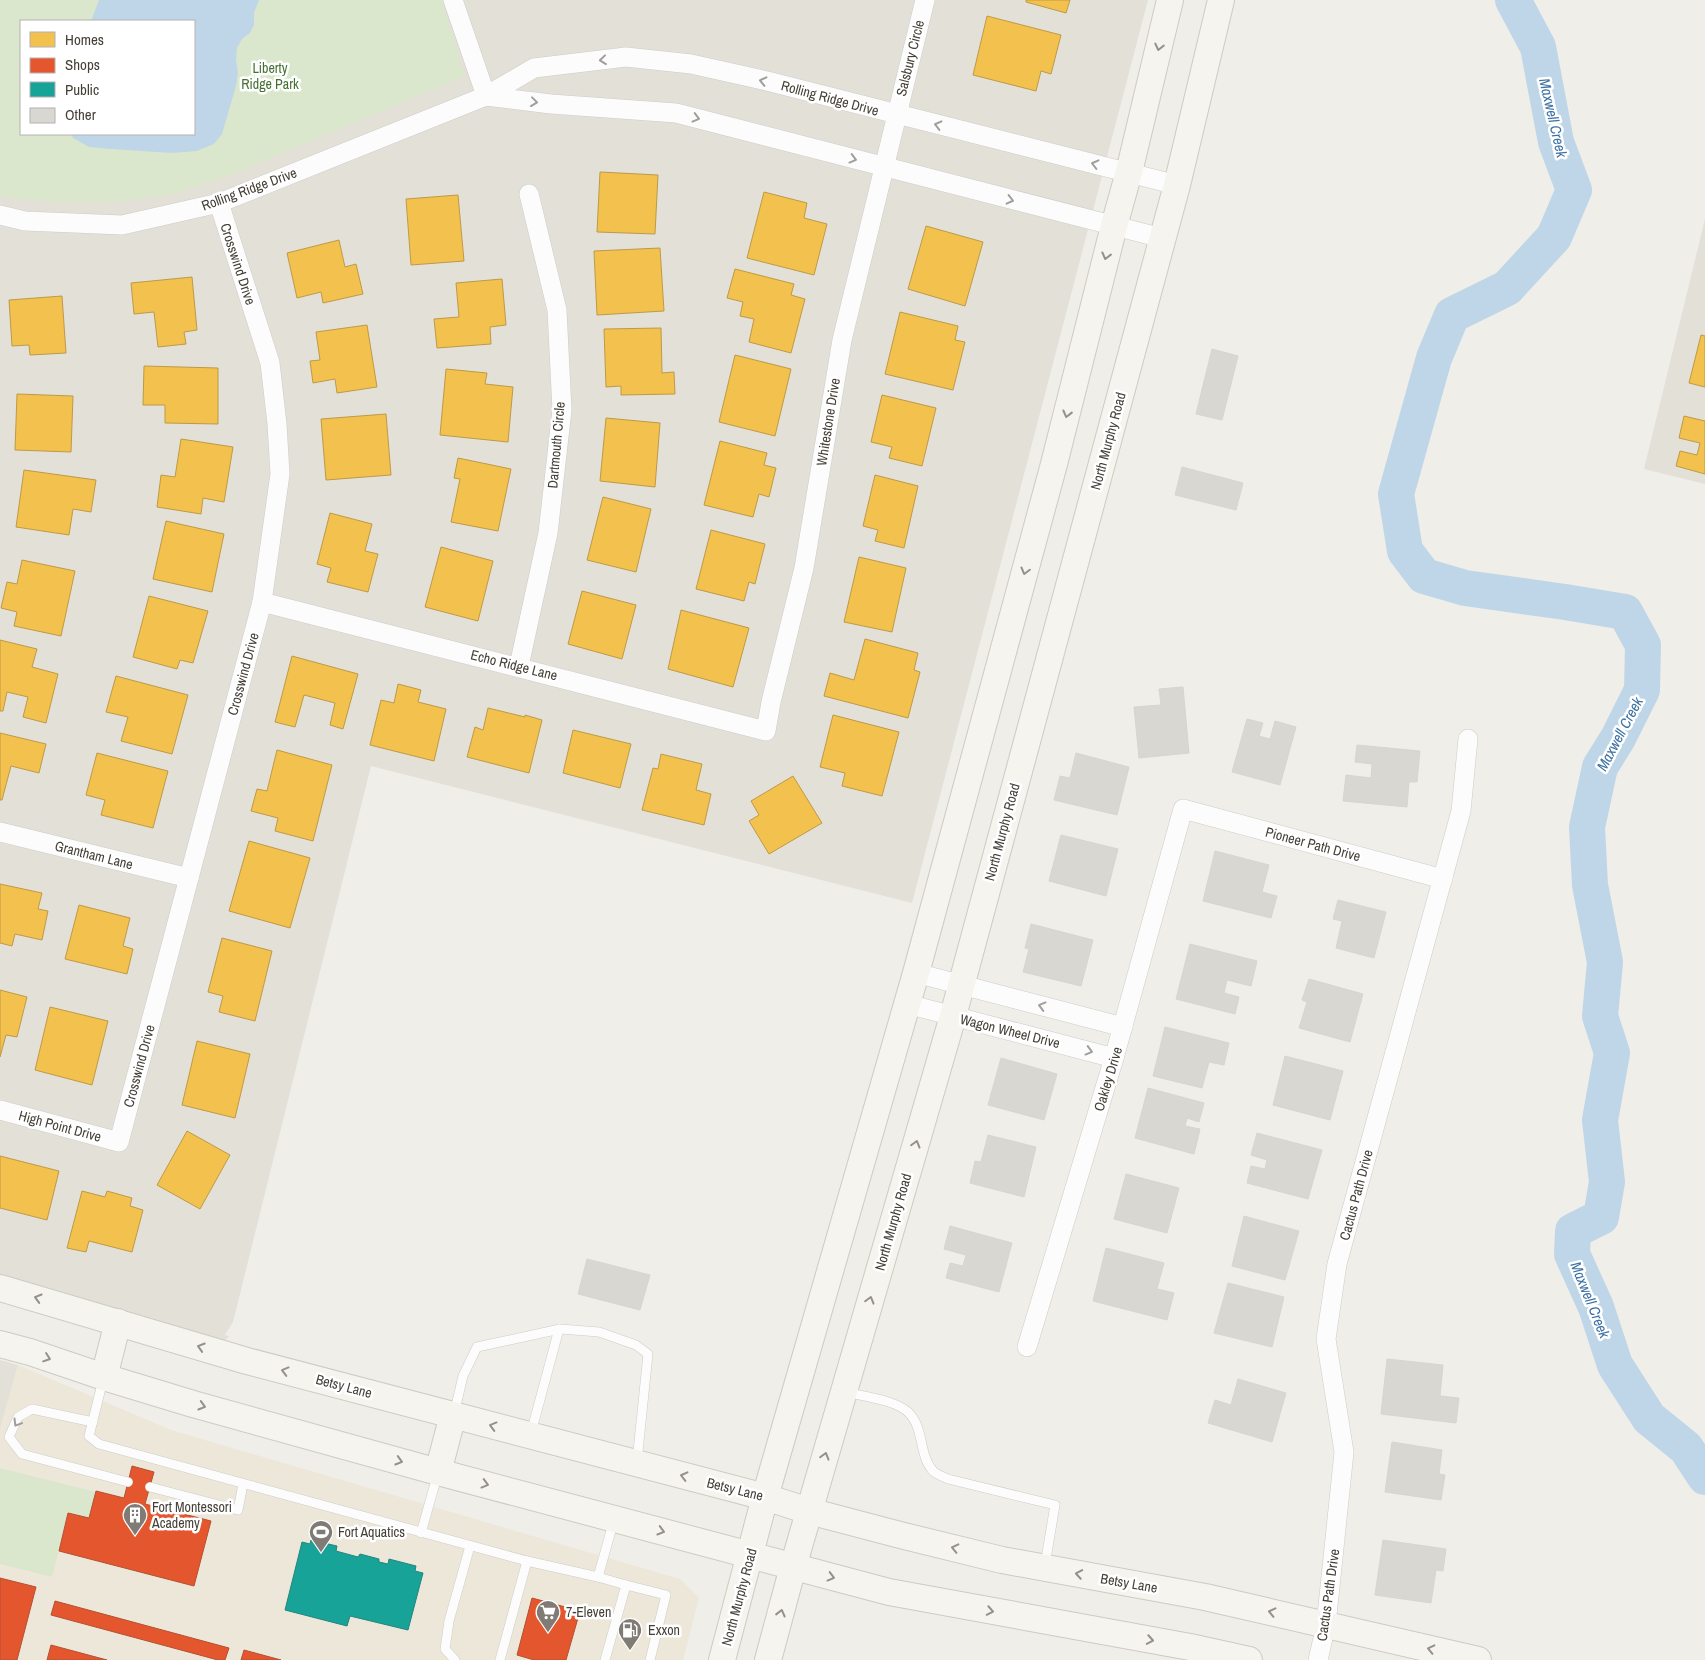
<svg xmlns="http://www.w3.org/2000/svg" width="1705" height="1660" font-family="'Archivo Narrow',sans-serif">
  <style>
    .residential { fill: #e3e0d8; fill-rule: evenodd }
    .commercial { fill: #ede7da }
    .green { fill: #dbe7cc; fill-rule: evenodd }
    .water { fill: #bfd6e8 }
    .homes { fill: #f2c14e; stroke: #be9a47 }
    .shops { fill: #e4572e; stroke: #b45031 }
    .public { fill: #17a398; stroke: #24857b }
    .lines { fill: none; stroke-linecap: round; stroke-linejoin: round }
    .river { stroke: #bfd6e8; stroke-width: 36 }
    .building { fill: #d9d7d2; stroke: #d7d5cf }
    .service-casing { stroke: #cdccc7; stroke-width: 10 }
    .minor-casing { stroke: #cdccc7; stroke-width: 20 }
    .secondary-casing { stroke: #cdcbc1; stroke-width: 28 }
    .service { stroke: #fdfcfc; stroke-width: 9 }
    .minor { stroke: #fdfcfc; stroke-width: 19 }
    .secondary { stroke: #f5f4ef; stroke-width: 26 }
    .oneway { stroke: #94908a }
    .oneway2 { stroke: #a09e9a }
    .labels { text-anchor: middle; stroke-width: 5; stroke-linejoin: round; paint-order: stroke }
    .street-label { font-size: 14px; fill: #443f37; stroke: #fff }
    .park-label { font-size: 14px; fill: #456f31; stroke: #fff }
    .poi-label { font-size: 14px; fill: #443f37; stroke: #fff; text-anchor: start }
    .water-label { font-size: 15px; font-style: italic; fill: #3d72a3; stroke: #fff }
  </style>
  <rect width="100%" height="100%" fill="#efeee9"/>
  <g class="residential">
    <path d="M0 0H1148L912 903 371 766 233 1322 225 1335 229 1336 224 1342 53 1289 0 1275ZM21 21H194V134H21Z"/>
    <path d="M1705 219V484L1644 469Z"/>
    <path d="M0 1360 18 1365 0 1431Z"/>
  </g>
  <path class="commercial" d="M18 1365 171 1430 680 1579 699 1598 683 1660H0V1428Z"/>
  <g class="green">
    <path d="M0 0H442L465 76 228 176 170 195 113 202H52L3 197 0 196ZM21 21H194V134H21Z"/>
    <path d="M0 1468 96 1492 89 1518 68 1513 52 1577 0 1564Z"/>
  </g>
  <path class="water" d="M99 0H259L254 13V25L250 33 242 39 237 48 236 60 238 73 236 86 222 134 214 144 197 151 172 153 111 149 89 147 73 138 71 134H194V21H91Z"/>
  <g class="homes">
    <path d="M1026 0H1070L1066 13 1026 2Z"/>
    <path d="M987 16 1061 35 1051 74 1041 71 1036 91 973 75Z"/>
    <path d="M600 172 658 175 655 234 597 232Z"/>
    <path d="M764 192 807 203 804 218 827 224 814 275 747 258Z"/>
    <path d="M458 195 464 261 411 265 406 199Z"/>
    <path d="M926 226 983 242 965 306 908 289Z"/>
    <path d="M339 240 345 267 356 264 363 294 323 303 321 292 297 298 287 253Z"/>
    <path d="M660 248 664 311 597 315 594 251Z"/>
    <path d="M735 269 794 284 791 295 805 299 791 353 749 342 754 319 740 316 743 302 727 298Z"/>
    <path d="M192 277 197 330 184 332 186 344 158 347 154 312 134 314 131 283Z"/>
    <path d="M502 279 506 325 490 327 491 344 437 348 434 319 459 317 456 283Z"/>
    <path d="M62 296 66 353 30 355 29 345 12 346 9 300Z"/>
    <path d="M900 312 958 326 955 340 965 342 953 390 885 374Z"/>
    <path d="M367 325 377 387 337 393 335 379 313 383 310 361 320 360 316 332Z"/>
    <path d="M661 328 662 373 674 372 675 394 621 395V386L606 387 604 329Z"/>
    <path d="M1701 335 1705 336V387L1689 383Z"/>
    <path d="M735 355 791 369 775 436 719 422Z"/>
    <path d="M144 366 218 368V424L165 423V405H143Z"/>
    <path d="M446 369 487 373 485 384 513 387 508 442 440 435Z"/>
    <path d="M17 394 73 396 71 452 15 450Z"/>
    <path d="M882 395 936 408 922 466 889 458 892 447 871 442Z"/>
    <path d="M386 414 391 475 326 480 321 419Z"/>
    <path d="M1684 416 1705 421V474L1676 466 1680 451 1697 455 1700 443 1679 438Z"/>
    <path d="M606 418 660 423 655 487 600 481Z"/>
    <path d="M181 439 233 447 224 502 203 498 201 514 157 507 161 475 175 477Z"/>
    <path d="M720 441 767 453 764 465 776 468 769 497 759 494 753 517 704 505Z"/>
    <path d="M458 458 511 469 498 531 451 522 460 479 454 478Z"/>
    <path d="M24 470 96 480 91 512 73 509 69 535 16 527Z"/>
    <path d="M875 475 918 486 904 548 875 541 878 530 863 526Z"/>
    <path d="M603 497 651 509 636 572 587 560Z"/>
    <path d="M330 513 372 524 365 551 378 554 368 592 327 582 331 568 317 564Z"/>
    <path d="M166 521 224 534 212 592 153 579Z"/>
    <path d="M711 530 765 544 755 584 749 582 744 601 696 589Z"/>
    <path d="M441 547 493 561 478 621 425 607Z"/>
    <path d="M859 557 906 568 892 632 844 622Z"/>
    <path d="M22 560 75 571 61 636 14 626 17 612 1 608 7 582 17 584Z"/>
    <path d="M582 591 636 605 622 659 568 644Z"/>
    <path d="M149 596 208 611 193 663 180 660 177 669 133 657Z"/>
    <path d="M681 610 749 628 733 687 668 669Z"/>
    <path d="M865 639 918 653 914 670 920 672 908 718 824 696 830 673 854 680Z"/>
    <path d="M0 640 37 649 32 667 58 674 46 723 23 717 28 697 7 692 3 711H0Z"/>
    <path d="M292 656 358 674 343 729 330 725 335 703 304 695 295 727 275 722Z"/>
    <path d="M116 676 188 695 172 754 121 741 128 717 106 712Z"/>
    <path d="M398 684 421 690 418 702 446 709 434 761 370 745 381 700 394 703Z"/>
    <path d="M488 708 525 717V715L542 720 529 773 467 757 475 727 483 730Z"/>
    <path d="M833 715 899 732 882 796 842 786 845 773 820 767Z"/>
    <path d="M573 730 631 744 620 788 563 773Z"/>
    <path d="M0 733 46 744 39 773 11 766 2 800H0Z"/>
    <path d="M277 750 332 765 313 841 275 831 278 818 251 811 257 789 267 791Z"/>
    <path d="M97 753 168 771 153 828 101 815 105 800 86 795Z"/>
    <path d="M661 754 702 764 696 790 711 794 704 825 642 810 653 768 658 769Z"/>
    <path d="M793 776 822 823 769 854 749 821 759 815 751 801Z"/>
    <path d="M249 841 310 858 290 928 229 911Z"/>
    <path d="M0 884 42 893 38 909 48 911 42 940 15 934 12 946 0 943Z"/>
    <path d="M79 905 130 918 123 946 133 949 127 974 65 959Z"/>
    <path d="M222 938 272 951 255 1021 219 1012 223 996 208 992Z"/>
    <path d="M0 990 27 997 17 1037 6 1035 0 1057Z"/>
    <path d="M50 1007 108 1021 92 1085 35 1070Z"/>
    <path d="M197 1041 250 1054 235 1118 182 1105Z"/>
    <path d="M187 1131 230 1155 200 1209 157 1185Z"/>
    <path d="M0 1156 59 1171 47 1220 0 1208Z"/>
    <path d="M82 1191 105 1197 107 1191 132 1198 130 1206 143 1210 132 1252 89 1241 86 1252 67 1248Z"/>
  </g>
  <g class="shops">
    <path d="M132 1466 154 1472 145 1504 211 1521 194 1586 59 1551 68 1513 89 1518 96 1491 124 1498Z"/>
    <path d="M0 1578 36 1587 17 1660H0Z"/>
    <path d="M532 1598 580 1611 566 1660H534L517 1655Z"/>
    <path d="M55 1601 229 1648 225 1660H218L51 1615Z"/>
    <path d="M51 1645 107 1660H47Z"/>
    <path d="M244 1650 281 1660H241Z"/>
  </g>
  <path class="public" d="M311 1540 337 1546 336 1551 358 1557 360 1554 379 1559V1562L388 1564 389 1559 416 1566 415 1571 423 1573 408 1630 350 1616 347 1626 285 1610 302 1542 310 1544Z"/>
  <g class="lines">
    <path class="river" d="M1513 0 1538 47 1556 142 1574 190 1554 237 1507 288 1452 315 1434 358 1396 494 1405 551 1424 576 1465 588 1565 602 1625 612 1643 645 1642 690 1618 738 1600 767 1587 827 1590 885 1605 962 1600 1016 1612 1053 1600 1120 1607 1182 1601 1217 1573 1231 1572 1254 1596 1307 1615 1365 1649 1418 1686 1448 1705 1477"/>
  </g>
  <g class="building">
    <path d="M1212 349 1238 356 1222 420 1196 414Z"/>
    <path d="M1182 467 1243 483 1236 510 1175 495Z"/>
    <path d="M1183 687 1189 753 1139 758 1134 707 1161 705 1159 689Z"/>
    <path d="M1247 719 1263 723 1259 736 1270 739 1275 721 1296 727 1280 785 1232 772Z"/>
    <path d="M1357 745 1420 751 1417 782H1409L1407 807 1343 801 1346 775 1371 778 1372 764 1355 762Z"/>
    <path d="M1076 753 1129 767 1117 815 1054 800 1060 776 1070 778Z"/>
    <path d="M1061 835 1118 849 1106 896 1049 881Z"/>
    <path d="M1215 851 1269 865 1262 892 1277 896 1271 918 1203 901Z"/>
    <path d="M1338 900 1386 912 1374 958 1336 948 1342 921 1333 919Z"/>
    <path d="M1031 924 1093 940 1081 986 1023 972 1029 949 1025 948Z"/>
    <path d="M1190 944 1257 961 1251 986 1227 980 1224 993 1239 997 1235 1014 1176 999Z"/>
    <path d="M1309 979 1363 994 1350 1042 1299 1028 1307 1002 1302 1000Z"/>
    <path d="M1165 1027 1229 1043 1224 1065 1209 1062 1202 1088 1153 1076Z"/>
    <path d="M1285 1056 1343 1071 1330 1120 1273 1105Z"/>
    <path d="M1001 1058 1057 1074 1044 1120 988 1105Z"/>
    <path d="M1148 1088 1204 1103 1199 1122 1187 1118 1185 1126 1200 1129 1194 1154 1135 1138Z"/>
    <path d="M1257 1133 1322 1150 1308 1199 1247 1183 1251 1166 1265 1169 1267 1160 1251 1155Z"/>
    <path d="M988 1135 1036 1147 1024 1197 970 1183 975 1161 981 1162Z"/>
    <path d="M1126 1174 1179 1188 1167 1233 1114 1219Z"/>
    <path d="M1244 1216 1299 1231 1285 1280 1232 1266Z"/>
    <path d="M950 1226 1012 1243 999 1292 946 1278 950 1263 963 1266 966 1255 944 1249Z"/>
    <path d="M1106 1248 1164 1263 1157 1289 1174 1293 1167 1320 1093 1301Z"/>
    <path d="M587 1259 650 1275 640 1310 578 1294Z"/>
    <path d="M1228 1283 1284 1297 1272 1347 1214 1333Z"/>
    <path d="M1387 1359 1443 1365 1440 1396 1459 1398 1456 1423 1381 1414Z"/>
    <path d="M1238 1379 1286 1393 1272 1442 1208 1423 1215 1400 1231 1405Z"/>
    <path d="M1392 1442 1442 1450 1439 1474 1445 1475 1441 1500 1385 1492Z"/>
    <path d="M1383 1540 1446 1549 1443 1571 1436 1570 1431 1603 1375 1595Z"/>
  </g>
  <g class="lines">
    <g class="service-casing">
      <g id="service">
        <path d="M103 1380 89 1436 99 1444 527 1561"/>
        <path d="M845 1392C862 1396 895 1400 908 1412 925 1428 918 1456 934 1472 938 1475 944 1477 948 1479L1055 1505 1045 1565"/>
        <path d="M454 1414 463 1376 477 1347 560 1329 599 1332 636 1345 648 1354 637 1461"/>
        <path d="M93 1422 32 1409 18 1417 9 1437 22 1454 128 1482"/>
        <path d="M531 1433 559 1329"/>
        <path d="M150 1487 238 1510 243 1484"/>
        <path d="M421 1533 438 1473"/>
        <path d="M598 1577 626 1585 605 1660"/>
        <path d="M626 1585 666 1595 650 1660"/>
        <path d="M455 1660 445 1649 449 1621 470 1546"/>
        <path d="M500 1660 527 1561 598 1577 614 1520"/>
      </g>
    </g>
    <g class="minor-casing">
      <g id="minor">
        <path d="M453 0 486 96"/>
        <path d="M486 96 551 104 676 113 1162 238"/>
        <path d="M0 215 25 221 122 225 219 203 486 96 534 68 626 57 691 64 767 81 1177 185"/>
        <path d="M262 602 766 731 771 702 804 568 842 340 925 0"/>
        <path d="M519 666 548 533 562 410 557 310 529 194"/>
        <path d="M0 832 189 878"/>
        <path d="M916 973 1123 1027"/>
        <path d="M907 1004 1114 1058"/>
        <path d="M0 1110 119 1142 262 602 280 474 277 424 270 363 219 203"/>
        <path d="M1027 1347 1114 1058 1183 809 1443 879"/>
        <path d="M1318 1660 1326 1625 1344 1452 1326 1339 1337 1264 1461 811 1468 739"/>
      </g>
    </g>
    <g class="secondary-casing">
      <g id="secondary">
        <path d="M0 1288 247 1361 765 1497 809 1511 904 1536 1002 1560 1205 1597 1478 1660"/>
        <path d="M0 1344 30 1352 104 1377 193 1404 438 1472 889 1592 1190 1647 1249 1660"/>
        <path d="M104 1377 118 1322"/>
        <path d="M438 1472 453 1415"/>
        <path d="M722 1660 765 1497 916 973 1054 464 1114 226 1129 172 1170 0"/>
        <path d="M768 1660 793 1567 953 1016 1177 185 1221 0"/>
      </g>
    </g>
    <use href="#service" class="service"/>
    <use href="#minor" class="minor"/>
    <use href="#secondary" class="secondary"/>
  </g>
  <defs><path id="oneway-chevron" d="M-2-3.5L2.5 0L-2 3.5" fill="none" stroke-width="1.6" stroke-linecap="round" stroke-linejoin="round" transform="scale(1.25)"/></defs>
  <g class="oneway">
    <use href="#oneway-chevron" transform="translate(1159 47) rotate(103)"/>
    <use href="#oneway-chevron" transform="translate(1106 256) rotate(104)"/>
    <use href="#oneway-chevron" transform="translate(1067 414) rotate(104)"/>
    <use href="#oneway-chevron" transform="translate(1025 571) rotate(105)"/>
    <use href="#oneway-chevron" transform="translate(916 1144) rotate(-74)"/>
    <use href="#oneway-chevron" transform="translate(38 1298) rotate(-164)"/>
    <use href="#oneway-chevron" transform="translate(870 1300) rotate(-74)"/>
    <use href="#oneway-chevron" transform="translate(201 1347) rotate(-163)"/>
    <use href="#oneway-chevron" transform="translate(47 1358) rotate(19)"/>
    <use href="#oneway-chevron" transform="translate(285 1371) rotate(-165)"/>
    <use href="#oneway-chevron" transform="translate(202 1406) rotate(16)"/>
    <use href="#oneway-chevron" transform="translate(493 1426) rotate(-165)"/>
    <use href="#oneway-chevron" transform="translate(825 1456) rotate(-74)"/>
    <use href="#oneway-chevron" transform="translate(399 1461) rotate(16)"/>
    <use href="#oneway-chevron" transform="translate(684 1476) rotate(-166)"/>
    <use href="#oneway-chevron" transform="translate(485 1484) rotate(15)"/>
    <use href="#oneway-chevron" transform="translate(661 1531) rotate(16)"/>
    <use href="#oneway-chevron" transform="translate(955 1548) rotate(-167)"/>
    <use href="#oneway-chevron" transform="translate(1079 1574) rotate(-170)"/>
    <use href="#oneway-chevron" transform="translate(831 1577) rotate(15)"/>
    <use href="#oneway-chevron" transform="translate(990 1611) rotate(11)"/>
    <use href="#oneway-chevron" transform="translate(1272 1612) rotate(-167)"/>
    <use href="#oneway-chevron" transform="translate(781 1613) rotate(-76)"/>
    <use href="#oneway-chevron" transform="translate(1150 1640) rotate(10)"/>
    <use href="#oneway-chevron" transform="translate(1431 1649) rotate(-167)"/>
  </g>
  <g class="oneway2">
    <use href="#oneway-chevron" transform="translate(603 60) rotate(174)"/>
    <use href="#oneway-chevron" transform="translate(763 81) rotate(-167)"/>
    <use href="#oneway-chevron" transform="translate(534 102) rotate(7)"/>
    <use href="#oneway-chevron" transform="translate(696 118) rotate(15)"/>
    <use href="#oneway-chevron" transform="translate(938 125) rotate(-166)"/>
    <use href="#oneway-chevron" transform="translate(853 159) rotate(15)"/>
    <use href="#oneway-chevron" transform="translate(1095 164) rotate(-166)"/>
    <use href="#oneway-chevron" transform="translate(1010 200) rotate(14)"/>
    <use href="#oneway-chevron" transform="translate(1042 1006) rotate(-165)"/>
    <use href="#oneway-chevron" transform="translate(1089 1051) rotate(15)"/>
    <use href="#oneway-chevron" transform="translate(17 1423) rotate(121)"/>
  </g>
  <defs>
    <g id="building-pin" transform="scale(1.25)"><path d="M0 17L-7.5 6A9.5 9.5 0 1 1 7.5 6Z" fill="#807c75" stroke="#fff"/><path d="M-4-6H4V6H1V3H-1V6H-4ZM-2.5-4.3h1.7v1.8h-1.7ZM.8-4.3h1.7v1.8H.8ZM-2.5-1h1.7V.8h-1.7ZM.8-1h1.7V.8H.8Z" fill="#fff"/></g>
    <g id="stadium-pin" transform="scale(1.25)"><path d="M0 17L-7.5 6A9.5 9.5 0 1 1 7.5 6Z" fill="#807c75" stroke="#fff"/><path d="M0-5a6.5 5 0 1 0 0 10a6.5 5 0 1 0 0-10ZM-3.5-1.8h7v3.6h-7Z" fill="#fff"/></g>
    <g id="supermarket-pin" transform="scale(1.25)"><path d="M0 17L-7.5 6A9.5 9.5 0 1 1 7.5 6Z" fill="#807c75" stroke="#fff"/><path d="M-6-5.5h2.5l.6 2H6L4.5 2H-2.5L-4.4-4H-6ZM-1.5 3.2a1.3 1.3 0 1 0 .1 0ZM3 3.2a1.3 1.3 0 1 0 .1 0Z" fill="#fff"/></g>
    <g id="fuel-pin" transform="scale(1.25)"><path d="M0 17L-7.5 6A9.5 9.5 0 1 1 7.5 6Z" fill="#807c75" stroke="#fff"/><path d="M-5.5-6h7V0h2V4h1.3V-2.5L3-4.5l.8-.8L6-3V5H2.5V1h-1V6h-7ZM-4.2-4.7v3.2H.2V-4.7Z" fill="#fff"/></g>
  </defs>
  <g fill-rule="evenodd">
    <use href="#building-pin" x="135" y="1515"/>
    <use href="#stadium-pin" x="321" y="1532"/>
    <use href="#supermarket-pin" x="548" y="1612"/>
    <use href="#fuel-pin" x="630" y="1630"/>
  </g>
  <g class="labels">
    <g class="street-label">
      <text transform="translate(910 58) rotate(-76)" y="5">Salsbury Circle</text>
      <text transform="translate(830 98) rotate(15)" y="5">Rolling Ridge Drive</text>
      <text transform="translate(249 189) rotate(-20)" y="5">Rolling Ridge Drive</text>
      <text transform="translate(238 264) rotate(72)" y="5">Crosswind Drive</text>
      <text transform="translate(828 422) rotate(-81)" y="5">Whitestone Drive</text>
      <text transform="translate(1108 441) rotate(-75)" y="5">North Murphy Road</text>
      <text transform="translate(556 445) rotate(-85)" y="5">Dartmouth Circle</text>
      <text transform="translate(514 665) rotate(14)" y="5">Echo Ridge Lane</text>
      <text transform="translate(243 674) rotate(-75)" y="5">Crosswind Drive</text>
      <text transform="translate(1002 832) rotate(-75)" y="5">North Murphy Road</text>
      <text transform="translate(1313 844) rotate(15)" y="5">Pioneer Path Drive</text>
      <text transform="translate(94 855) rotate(14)" y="5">Grantham Lane</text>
      <text transform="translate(1010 1031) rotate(14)" y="5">Wagon Wheel Drive</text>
      <text transform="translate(139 1066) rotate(-75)" y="5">Crosswind Drive</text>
      <text transform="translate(1108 1079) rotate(-73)" y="5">Oakley Drive</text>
      <text transform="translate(60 1126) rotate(15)" y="5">High Point Drive</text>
      <text transform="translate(1356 1195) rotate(-75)" y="5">Cactus Path Drive</text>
      <text transform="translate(893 1222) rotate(-74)" y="5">North Murphy Road</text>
      <text transform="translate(344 1386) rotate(15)" y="5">Betsy Lane</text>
      <text transform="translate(735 1489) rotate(14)" y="5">Betsy Lane</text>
      <text transform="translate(1129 1583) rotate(10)" y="5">Betsy Lane</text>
      <text transform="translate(1328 1595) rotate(-82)" y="5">Cactus Path Drive</text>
      <text transform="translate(739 1597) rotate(-75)" y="5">North Murphy Road</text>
    </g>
    <g class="park-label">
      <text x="270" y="73">Liberty<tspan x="270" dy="16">Ridge Park</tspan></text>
    </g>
    <g class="poi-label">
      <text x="152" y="1512">Fort Montessori<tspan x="152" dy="16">Academy</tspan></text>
      <text x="338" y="1537">Fort Aquatics</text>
      <text x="566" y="1617">7-Eleven</text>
      <text x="648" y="1635">Exxon</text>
    </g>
    <g class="water-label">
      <text transform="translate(1553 118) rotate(77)" y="5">Maxwell Creek</text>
      <text transform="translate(1620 734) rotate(-62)" y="5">Maxwell Creek</text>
      <text transform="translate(1590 1300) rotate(68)" y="5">Maxwell Creek</text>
    </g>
  </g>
  <rect x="20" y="20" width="175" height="115" fill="#ffffff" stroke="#b4b2af"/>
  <rect x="30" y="32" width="25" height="15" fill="#f2c14e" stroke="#b4b2af"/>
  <text x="65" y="45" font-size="15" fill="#443f37">Homes</text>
  <rect x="30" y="58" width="25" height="15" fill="#e4572e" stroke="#b4b2af"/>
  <text x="65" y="70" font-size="15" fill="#443f37">Shops</text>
  <rect x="30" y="82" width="25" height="15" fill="#17a398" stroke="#b4b2af"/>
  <text x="65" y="95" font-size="15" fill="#443f37">Public</text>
  <rect x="30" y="108" width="25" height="15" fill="#d9d7d2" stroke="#b4b2af"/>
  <text x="65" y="120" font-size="15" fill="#443f37">Other</text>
</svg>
